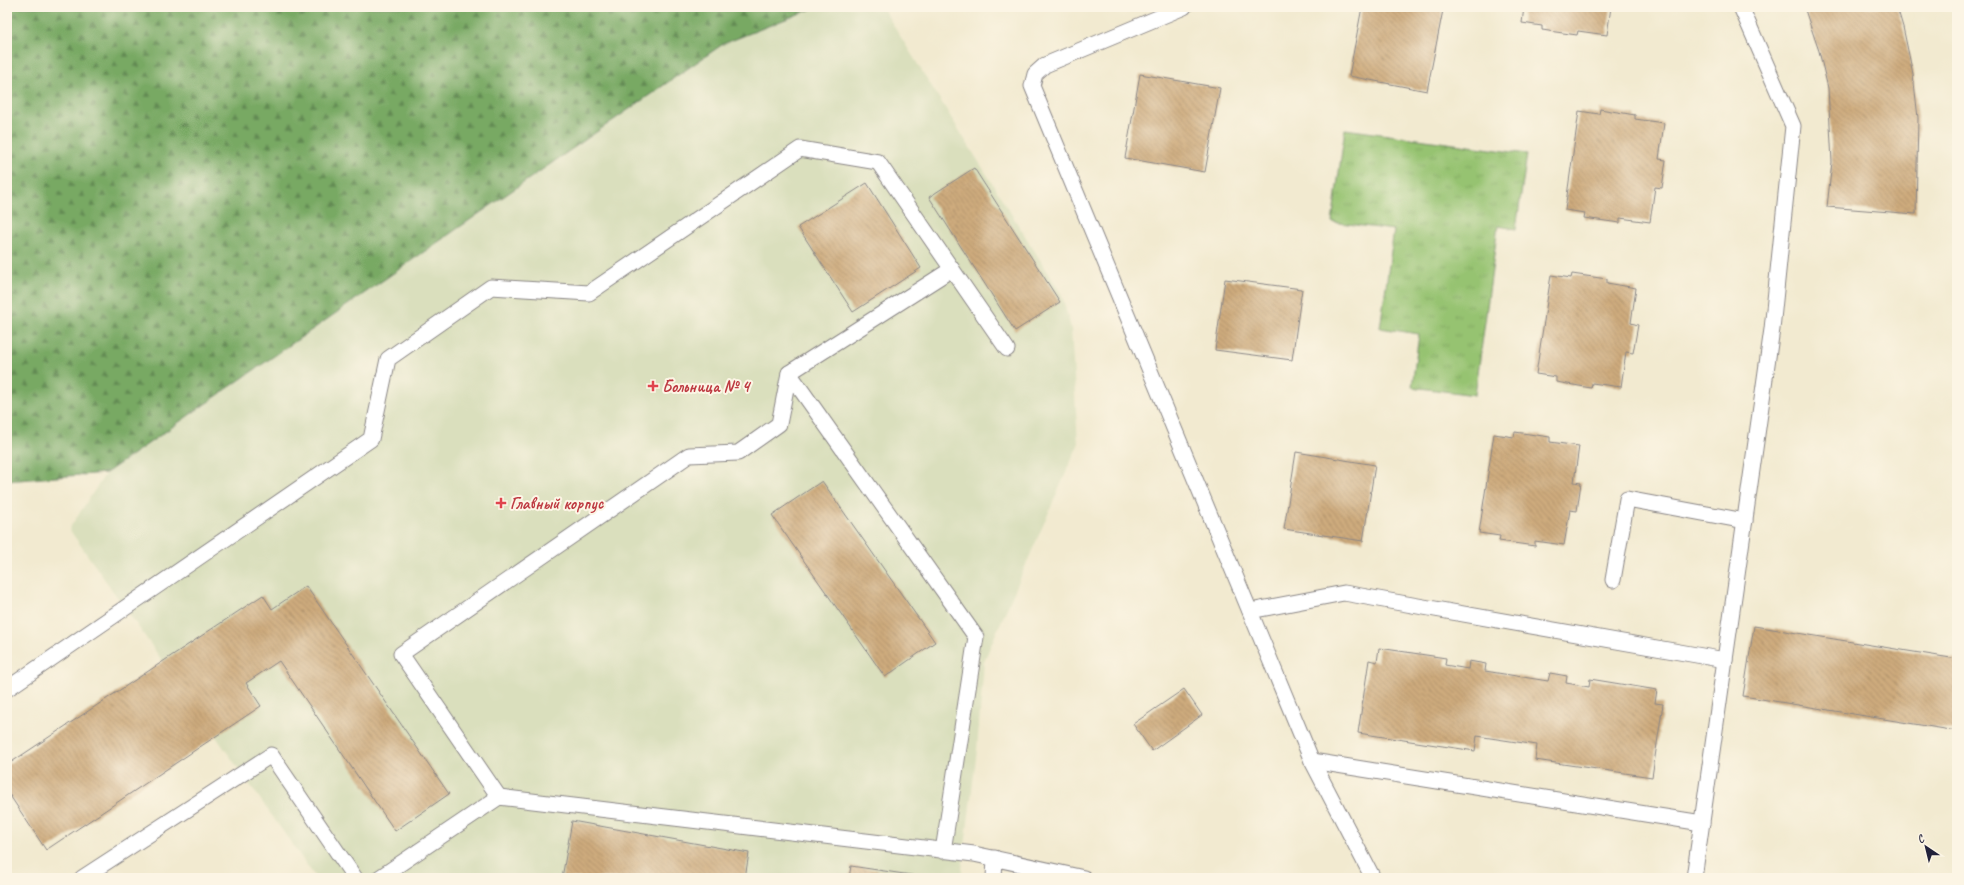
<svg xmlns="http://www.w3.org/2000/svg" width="1964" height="885" font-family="Caveat,sans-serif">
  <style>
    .built { fill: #dadfbd }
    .grass { fill: url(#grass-tufts); stroke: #5c7256 }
    .forest { fill: url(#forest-firs); stroke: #4d664f }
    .building { fill: url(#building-back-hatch) }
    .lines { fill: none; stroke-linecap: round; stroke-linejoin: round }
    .lane-casing { stroke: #8a8686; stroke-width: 17 }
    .lane { stroke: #fff; stroke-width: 15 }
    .health-dot { fill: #e0444e; stroke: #fcf5e5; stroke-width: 1.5 }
    .labels { text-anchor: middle; stroke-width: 4; stroke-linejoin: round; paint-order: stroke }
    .health-label { font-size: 17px; font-weight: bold; fill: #be3a42; stroke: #fcf5e5; text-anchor: start }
  </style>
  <defs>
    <pattern id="grass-tufts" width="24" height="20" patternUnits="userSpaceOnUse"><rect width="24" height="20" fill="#96c371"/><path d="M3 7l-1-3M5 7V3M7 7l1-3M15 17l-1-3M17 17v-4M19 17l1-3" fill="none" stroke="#81a763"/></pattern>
    <pattern id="forest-firs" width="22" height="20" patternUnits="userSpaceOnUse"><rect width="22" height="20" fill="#78a963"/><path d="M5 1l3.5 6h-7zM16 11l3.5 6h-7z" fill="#628953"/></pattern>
    <pattern id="building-back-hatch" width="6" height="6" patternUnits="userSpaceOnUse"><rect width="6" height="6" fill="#ceab7d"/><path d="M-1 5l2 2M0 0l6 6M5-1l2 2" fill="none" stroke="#a78b68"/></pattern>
  </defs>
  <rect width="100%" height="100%" fill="#fcf5e5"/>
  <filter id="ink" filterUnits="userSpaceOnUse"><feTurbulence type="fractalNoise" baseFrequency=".025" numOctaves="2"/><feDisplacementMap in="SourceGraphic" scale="8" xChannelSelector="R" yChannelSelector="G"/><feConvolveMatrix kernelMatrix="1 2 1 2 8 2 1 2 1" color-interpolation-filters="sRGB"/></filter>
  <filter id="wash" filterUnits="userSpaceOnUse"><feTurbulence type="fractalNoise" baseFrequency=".012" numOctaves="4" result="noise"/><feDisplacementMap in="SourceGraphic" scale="16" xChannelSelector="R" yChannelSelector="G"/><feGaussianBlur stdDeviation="0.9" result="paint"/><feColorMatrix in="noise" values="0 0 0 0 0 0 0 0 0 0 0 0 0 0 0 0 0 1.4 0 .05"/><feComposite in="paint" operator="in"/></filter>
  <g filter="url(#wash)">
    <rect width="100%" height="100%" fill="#f2ead0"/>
    <path class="built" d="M816 7H882L1062 295 1071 328 1078 445 984 661 977 750 961 878H316L69 529 106 473 723 44Z"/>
    <path class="grass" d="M1345 129 1527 154 1516 229 1498 226 1475 395 1412 387 1419 334 1380 328 1394 230 1332 222Z"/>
    <path class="forest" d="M7 7H816L723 44 106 473 7 481Z"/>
    <g id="blocks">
      <g class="building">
        <path d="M1362 7H1427L1443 10 1427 91 1349 76Z"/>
        <path d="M1524 7H1611L1607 35 1578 31 1577 35 1542 30V26L1522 23Z"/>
        <path d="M1804 7H1897L1903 27 1913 74 1918 118 1916 214 1827 207 1832 162 1828 88 1819 51Z"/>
        <path d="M1140 74 1220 88 1205 172 1125 158Z"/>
        <path d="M1600 109 1635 115V119L1664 123 1659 159 1666 160 1662 188 1655 187 1650 222 1620 218V223L1584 218 1585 213 1565 210 1579 111 1599 114Z"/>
        <path d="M974 168 1060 302 1015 331 929 197Z"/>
        <path d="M867 183 921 268 853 312 798 227Z"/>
        <path d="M1572 274 1607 279V283L1636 288 1631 323 1638 325 1633 353 1626 352 1621 387 1592 383 1591 388 1556 382V377L1536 374 1551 275 1571 278Z"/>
        <path d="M1225 279 1302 289 1292 360 1215 350Z"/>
        <path d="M1515 432 1550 437V442L1579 446 1574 482 1581 483 1577 511 1570 510 1564 545 1535 541V546L1499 541 1500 536 1479 533 1494 434 1514 437Z"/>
        <path d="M1296 452 1375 465 1363 541 1284 529Z"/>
        <path d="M822 481 935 642 885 677 772 515Z"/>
        <path d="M306 586 449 794 395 831 279 661 246 683 261 706 46 850 7 791V765L263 595 272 609Z"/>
        <path d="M1754 626 1957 659V731L1743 696Z"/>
        <path d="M1379 648 1446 658 1445 665 1468 669 1469 661 1486 664 1485 671 1548 681 1550 673 1567 676 1566 683 1589 687 1590 679 1657 690 1655 703 1663 704 1652 777 1535 760 1537 745 1477 736 1475 751 1358 733 1369 660 1377 662Z"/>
        <path d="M1184 689 1202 715 1152 751 1133 724Z"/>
        <path d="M572 821 749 853 745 878H562Z"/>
        <path d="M851 866 924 877 923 878H849Z"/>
      </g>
    </g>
  </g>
  <g filter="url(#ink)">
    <use href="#blocks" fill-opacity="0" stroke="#8a8686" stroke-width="1"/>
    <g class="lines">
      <g class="lane-casing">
        <g id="lane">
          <path d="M1184 7 1045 65 1035 74 1032 86 1312 761 1373 878"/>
          <path d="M789 373 976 637 943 851"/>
          <path d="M1613 580 1627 499 1745 521"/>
          <path d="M1250 611 1344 593 1725 660"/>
          <path d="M7 689 371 439 388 359 491 287 589 293 800 149 878 162 1007 349"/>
          <path d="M1312 761 1702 823"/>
          <path d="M499 797 401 654 689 455 738 453 779 424 789 373 952 269"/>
          <path d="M82 878 271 755 355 878"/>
          <path d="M379 878 499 797 974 854 1084 878"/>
          <path d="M994 878 995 858"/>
          <path d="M1694 878 1772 329 1793 126 1741 7"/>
        </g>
      </g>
      <use href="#lane" class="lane"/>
    </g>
  </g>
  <g class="health-dot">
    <path d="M651 380h4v4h4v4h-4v4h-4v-4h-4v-4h4z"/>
    <path d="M499 497h4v4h4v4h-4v4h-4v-4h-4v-4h4z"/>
  </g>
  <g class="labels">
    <g class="health-label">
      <text x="662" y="392">Больница № 4</text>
      <text x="510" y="509">Главный корпус</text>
    </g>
  </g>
  <rect width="1964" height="885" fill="none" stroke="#fcf5e5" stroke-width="24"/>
  <g transform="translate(1926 847) rotate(325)" stroke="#fcf5e5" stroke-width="3" paint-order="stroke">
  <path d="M0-3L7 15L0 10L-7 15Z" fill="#22223b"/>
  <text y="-6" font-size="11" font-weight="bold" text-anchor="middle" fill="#22223b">С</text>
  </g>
</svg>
